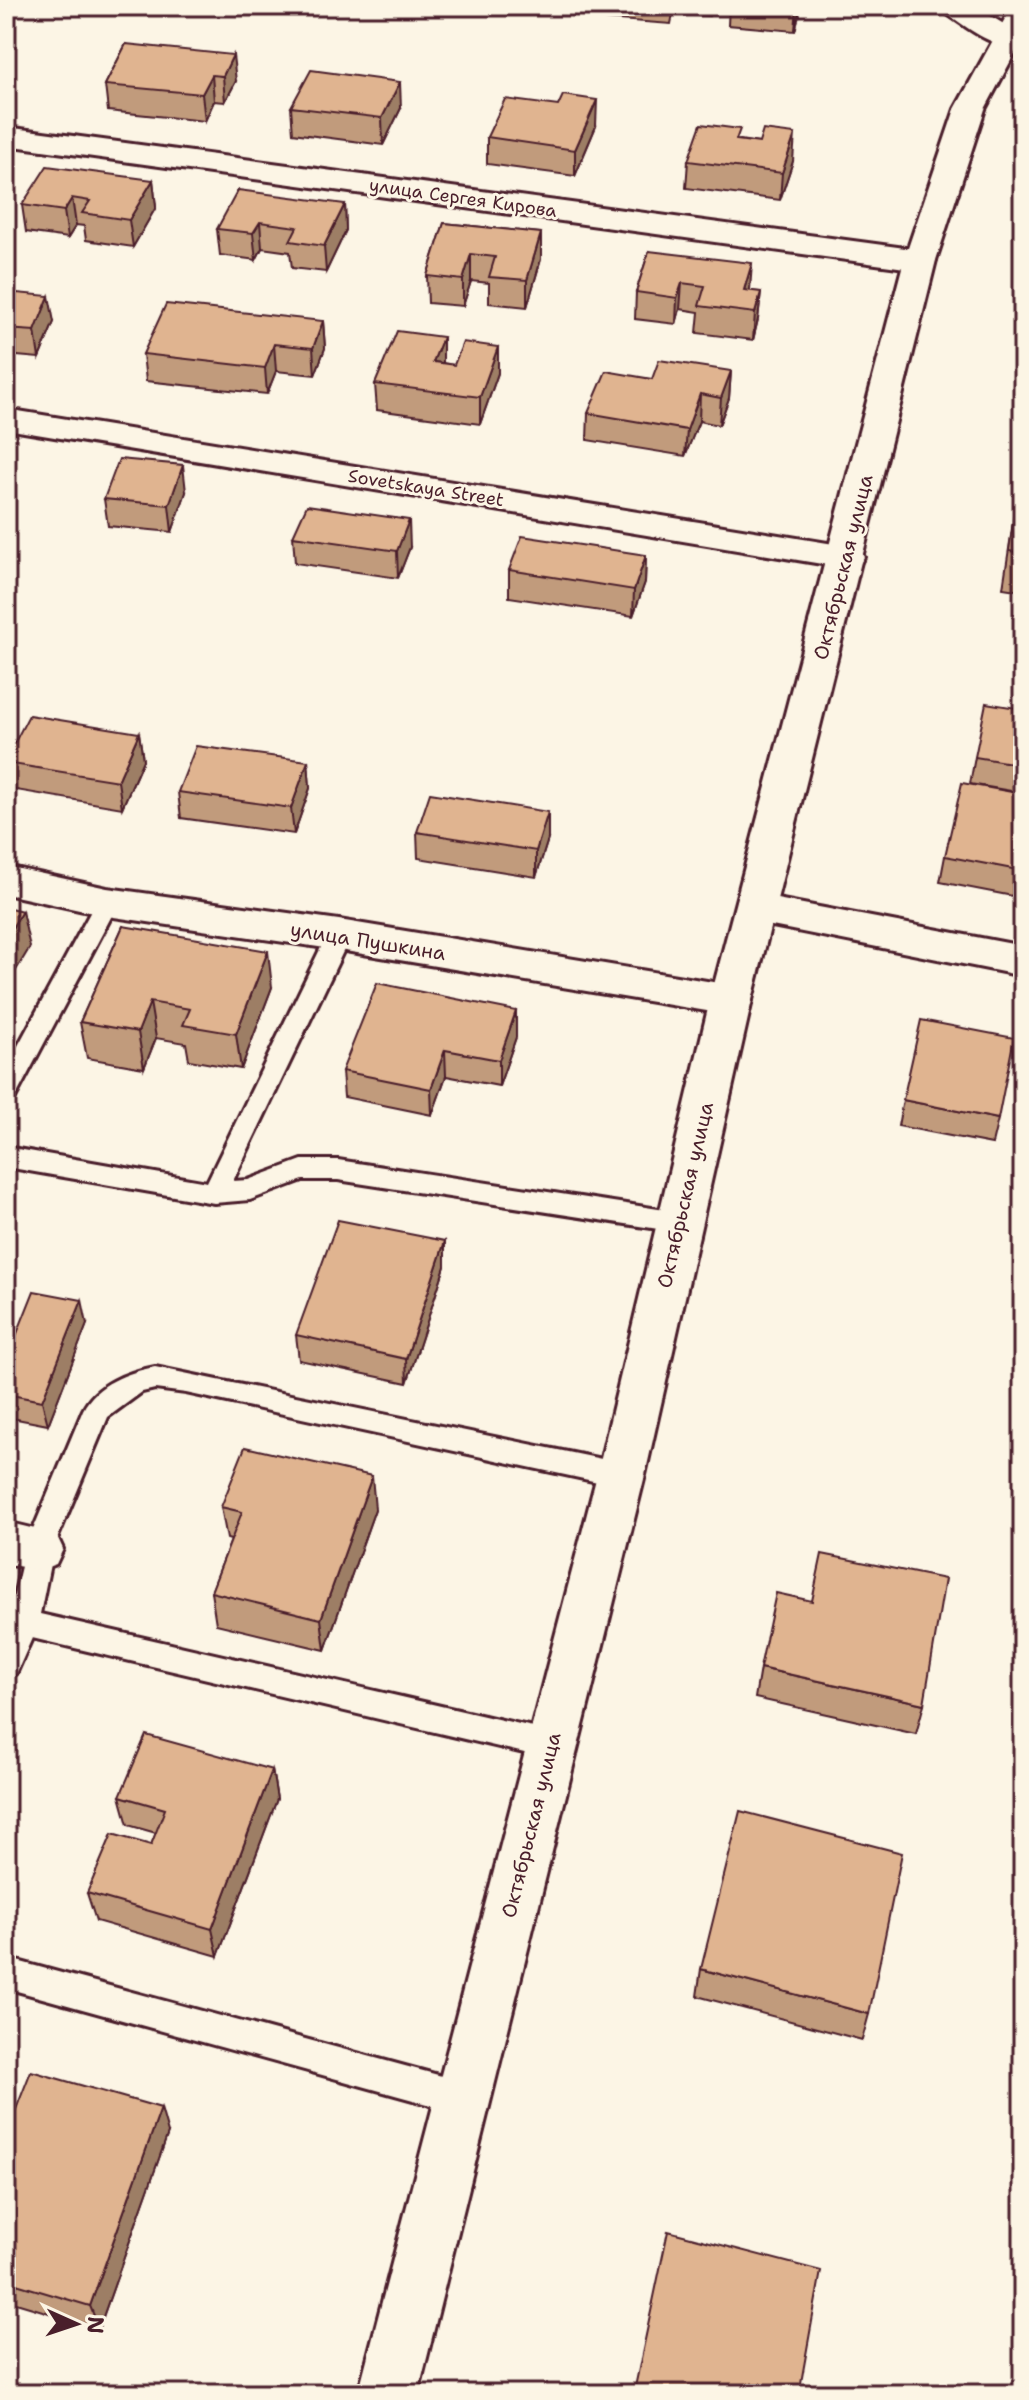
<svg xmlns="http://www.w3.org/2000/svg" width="1029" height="2400" font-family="'Shantell Sans',sans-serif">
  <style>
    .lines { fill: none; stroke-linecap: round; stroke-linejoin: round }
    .service-casing { stroke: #4a1f2b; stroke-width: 6 }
    .minor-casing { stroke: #4a1f2b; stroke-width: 6 }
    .tertiary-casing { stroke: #4a1f2b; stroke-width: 6 }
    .service { fill: #fcf5e5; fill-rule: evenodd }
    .minor { fill: #fcf5e5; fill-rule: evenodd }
    .tertiary { fill: #fcf5e5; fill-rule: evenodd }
    .wall { fill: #c19b7c; stroke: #4a1f2b; stroke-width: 2 }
    .shaded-wall { fill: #9d7e65; stroke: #4a1f2b; stroke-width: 2 }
    .building { fill: #e0b490; stroke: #4a1f2b; stroke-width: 2 }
    .labels { text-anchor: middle; stroke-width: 6; stroke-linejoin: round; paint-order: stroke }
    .far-street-label { font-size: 18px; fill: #4a1f2b; stroke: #fcf5e5 }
    .street-label { font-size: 20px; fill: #4a1f2b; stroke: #fcf5e5 }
  </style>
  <rect width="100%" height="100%" fill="#fcf5e5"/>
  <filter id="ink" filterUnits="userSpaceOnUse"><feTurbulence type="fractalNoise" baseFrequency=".0125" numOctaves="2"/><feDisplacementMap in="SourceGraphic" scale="16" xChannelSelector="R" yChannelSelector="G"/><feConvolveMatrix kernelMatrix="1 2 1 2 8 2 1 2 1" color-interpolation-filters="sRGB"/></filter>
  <g filter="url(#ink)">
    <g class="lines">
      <g class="service-casing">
        <g id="service">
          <path d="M107 893 115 896 119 902 15 1098 6 1101V1068L99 896Z"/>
          <path d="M339 926 347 929 351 935 233 1181 248 1180 302 1160H338L678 1212 687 1215 691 1222 687 1229 678 1232 338 1180H303L250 1200 214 1203 6 1167V1147L207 1182 327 935 331 929Z"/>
          <path d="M155 1367 621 1463 631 1467 635 1475 631 1483 621 1487 186 1393 155 1389 142 1392 108 1417 53 1549 40 1614 550 1731 561 1735 565 1745 561 1755 550 1759 32 1638 16 1674 6 1678V1631L25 1549 83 1410C96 1384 128 1372 155 1367Z"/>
          <path d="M6 1958 464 2082 476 2086 480 2098 476 2110 464 2114 6 1988Z"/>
        </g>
      </g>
      <g class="minor-casing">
        <g id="minor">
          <path d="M940 6H974L1017 32 1022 38 1017 44C992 50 965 25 944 12Z"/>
          <path d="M6 127 920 250 931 253 936 260 931 267 920 270 6 145Z"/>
          <path d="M6 409 846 546 859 549 864 557 859 565 846 568 6 429Z"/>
          <path d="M6 866 107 888 339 920 731 985 746 989 752 1000 746 1011 731 1015 339 950 107 916 6 894Z"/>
          <path d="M756 895 1023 946V976L742 920 736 910 742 900Z"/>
          <path d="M6 1522 56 1534 63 1549 56 1564 39 1570 6 1564Z"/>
        </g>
      </g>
      <g class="tertiary-casing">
        <path id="tertiary" d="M1012 6H1023V38L985 109 936 260 752 1000 645 1475 418 2394H358L597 1475 710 1000 904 260 955 109Z"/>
      </g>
      <use href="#service" class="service"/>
      <use href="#minor" class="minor"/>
      <use href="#tertiary" class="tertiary"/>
    </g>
    <g class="wall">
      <path d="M593 6H710L709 16 673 14 671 24 592 18Z"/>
      <path d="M729 6H801L795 31 728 25Z"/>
      <path d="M126 44 236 81 225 102 214 101 205 121 108 111 105 85Z"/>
      <path d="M291 107 401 108 383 145 293 133Z"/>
      <path d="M596 126 575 176 487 164V137Z"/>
      <path d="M740 140 759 143 793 161 780 200 686 188 688 161Z"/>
      <path d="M153 180 156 207 133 247 86 240 84 226 76 225 68 238 26 232 22 205Z"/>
      <path d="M345 204 346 230 326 272 292 268 290 252 262 248 256 260 220 255 217 229Z"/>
      <path d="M444 223 541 233V259L527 307 489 303V283L471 281 463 306 428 303 427 276Z"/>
      <path d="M649 251 749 291 761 292 758 319 753 340 697 333 699 312 680 309 676 324 635 319 636 292Z"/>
      <path d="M6 292 54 322 39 358 6 355Z"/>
      <path d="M323 321 325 348 315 375 276 371 267 394 146 381 143 354Z"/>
      <path d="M498 347V373L480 424 377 410 375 384 443 363 454 365Z"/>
      <path d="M731 371 729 398 719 425 699 421 685 456 587 440 588 413 652 379Z"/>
      <path d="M186 492 172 532 108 526 104 499Z"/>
      <path d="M1017 496 1023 497V591L1003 588Z"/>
      <path d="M293 536 410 547 398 578 295 563Z"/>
      <path d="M646 555 645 582 633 616 509 597V570Z"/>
      <path d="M1023 709V793L970 784 975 757Z"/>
      <path d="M139 733 143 760 122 808 10 789 6 772V759Z"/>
      <path d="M308 761 310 788 294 834 181 818 178 792Z"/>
      <path d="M1023 794V898L940 882 945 856Z"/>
      <path d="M417 832 548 839 536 877 418 858Z"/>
      <path d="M123 926 272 987 241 1069 189 1060 186 1043 156 1038 144 1068 87 1058 80 1022Z"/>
      <path d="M516 1011V1037L499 1086 446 1076 432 1115 344 1097 342 1071Z"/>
      <path d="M903 1100 998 1119 992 1144 898 1126Z"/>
      <path d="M445 1241V1266L407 1383 299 1360 296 1335Z"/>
      <path d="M87 1324 48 1425 6 1417V1334L16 1336Z"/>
      <path d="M221 1507 375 1509 325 1650 216 1624 211 1592 231 1540 227 1539Z"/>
      <path d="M760 1668 924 1704 916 1734 755 1698Z"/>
      <path d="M272 1770 277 1799 218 1956 96 1921 87 1893 151 1845 156 1833 128 1825 120 1796Z"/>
      <path d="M701 1969 869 2014 862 2040 697 1996Z"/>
      <path d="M168 2133 99 2328 6 2300V2135Z"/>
      <path d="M635 2387 799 2394H634Z"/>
    </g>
    <g class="shaded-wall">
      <path d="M797 6H801L795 31Z"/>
      <path d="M233 55 236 81 225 102 223 76Z"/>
      <path d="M212 75 214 101 205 121 202 94Z"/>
      <path d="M400 82 401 108 383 145 382 118Z"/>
      <path d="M597 100 596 126 575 176V150Z"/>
      <path d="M795 134 793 161 780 200 782 173Z"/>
      <path d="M153 180 156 207 133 247 129 220Z"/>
      <path d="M72 198 76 225 68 238 64 211Z"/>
      <path d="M345 204 346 230 326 272 324 246Z"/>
      <path d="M260 222 262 248 256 260 253 233Z"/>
      <path d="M541 233V259L527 307V280Z"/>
      <path d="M471 254V281L463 306V280Z"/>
      <path d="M752 263 750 290 744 312V290Z"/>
      <path d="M682 283 680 309 676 324 677 298Z"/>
      <path d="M761 292 758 319 753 340 755 313Z"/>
      <path d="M49 296 54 322 39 358 35 331Z"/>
      <path d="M323 321 325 348 315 375 313 348Z"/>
      <path d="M443 337V363L433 362Z"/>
      <path d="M274 344 276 371 267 394 265 368Z"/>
      <path d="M498 347V373L480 424V397Z"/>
      <path d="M731 371 729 398 719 425 721 398Z"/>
      <path d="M700 394 699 421 685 456 687 430Z"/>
      <path d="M183 465 186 492 172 532 169 505Z"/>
      <path d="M409 520 410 547 398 578 397 551Z"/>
      <path d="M646 555 645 582 633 616 634 590Z"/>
      <path d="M139 733 143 760 122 808 118 781Z"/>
      <path d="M308 761 310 788 294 834 291 808Z"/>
      <path d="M548 812V839L536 877V851Z"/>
      <path d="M22 911 30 947 6 987V938Z"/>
      <path d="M268 951 272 987 241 1069 236 1034Z"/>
      <path d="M150 1002 156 1038 144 1068 138 1032Z"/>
      <path d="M516 1011V1037L499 1086V1060Z"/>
      <path d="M445 1050 446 1076 432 1115 431 1089Z"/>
      <path d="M445 1241V1266L407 1383 406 1359Z"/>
      <path d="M82 1300 87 1324 48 1425 42 1401Z"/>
      <path d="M372 1476 375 1509 325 1650 321 1619Z"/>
      <path d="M272 1770 277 1799 218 1956 212 1929Z"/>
      <path d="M161 2108 168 2133 99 2328 90 2306Z"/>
    </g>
    <g class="building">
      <path d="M126 44 233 55 223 76 212 75 202 94 105 85Z"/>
      <path d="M311 70 400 82 382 118 291 107Z"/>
      <path d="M563 95 597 100 575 150 487 137 505 99 558 106Z"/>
      <path d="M701 124 740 129 736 140 759 143 763 130 795 134 782 173 688 161Z"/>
      <path d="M47 166 153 180 129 220 82 213 90 201 72 198 64 211 22 205Z"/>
      <path d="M238 190 345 204 324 246 290 241 297 227 260 222 253 233 217 229Z"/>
      <path d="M444 223 541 233 527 280 489 277 495 257 471 254 463 280 427 276Z"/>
      <path d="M649 251 752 263 744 290 761 292 755 313 699 306 705 286 682 283 677 298 636 292Z"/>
      <path d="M6 292 49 296 35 331 6 329Z"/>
      <path d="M166 304 323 321 313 348 274 344 265 368 143 354Z"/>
      <path d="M397 331 443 337 433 362 454 365 463 342 498 347 480 397 375 384Z"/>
      <path d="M659 360 731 371 721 398 700 394 687 430 588 413 606 371 652 379Z"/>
      <path d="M119 459 183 465 169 505 104 499Z"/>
      <path d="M1017 496 1023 497V553L1009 551Z"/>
      <path d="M307 505 409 520 397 551 293 536Z"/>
      <path d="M522 536 646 555 634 590 509 570Z"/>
      <path d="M986 703 1023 709V765L975 757Z"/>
      <path d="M29 715 139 733 118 781 6 763V759Z"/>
      <path d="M196 746 308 761 291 808 178 792Z"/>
      <path d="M962 783 1023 794V871L945 856Z"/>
      <path d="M430 793 548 812 536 851 417 832Z"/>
      <path d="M6 907 22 911 6 938Z"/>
      <path d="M123 926 268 951 236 1034 183 1025 190 1009 150 1002 138 1032 80 1022Z"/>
      <path d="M377 983 516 1011 499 1060 445 1050 431 1089 342 1071Z"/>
      <path d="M921 1020 1014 1038 998 1119 903 1100Z"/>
      <path d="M338 1220 445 1241 406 1359 296 1335Z"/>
      <path d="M34 1291 82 1300 42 1401 6 1394V1334L16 1336Z"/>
      <path d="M245 1447 372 1476 321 1619 211 1592 242 1512 221 1507Z"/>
      <path d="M822 1554 945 1579 924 1704 760 1668 776 1593 812 1601Z"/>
      <path d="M146 1735 272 1770 212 1929 87 1893 112 1834 151 1845 165 1809 120 1796Z"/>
      <path d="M740 1811 902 1853 869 2014 701 1969Z"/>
      <path d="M31 2071 161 2108 90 2306 6 2281V2135Z"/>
      <path d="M668 2231 821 2271 799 2394H660L635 2387Z"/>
    </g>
  </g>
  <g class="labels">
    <g class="far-street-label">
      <text transform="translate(463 198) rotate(8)" y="6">улица Сергея Кирова</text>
      <text transform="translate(426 488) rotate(9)" y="6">Sovetskaya Street</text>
    </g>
    <g class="street-label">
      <text transform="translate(843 567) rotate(-76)" y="7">Октябрьская улица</text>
      <text transform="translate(368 941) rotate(9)" y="7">улица Пушкина</text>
      <text transform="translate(685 1195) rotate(-77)" y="7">Октябрьская улица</text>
      <text transform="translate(531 1825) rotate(-76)" y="7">Октябрьская улица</text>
    </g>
  </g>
  <rect width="1029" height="2400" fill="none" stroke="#fcf5e5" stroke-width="32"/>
  <rect x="16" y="16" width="997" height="2368" fill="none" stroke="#4a1f2b" stroke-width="3" filter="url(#ink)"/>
  <g transform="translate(76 2324) rotate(93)" stroke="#fcf5e5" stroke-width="6" paint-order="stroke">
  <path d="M0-6L14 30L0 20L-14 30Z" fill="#4a1f2b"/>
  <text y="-12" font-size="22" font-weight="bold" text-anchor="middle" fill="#4a1f2b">N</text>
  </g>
</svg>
